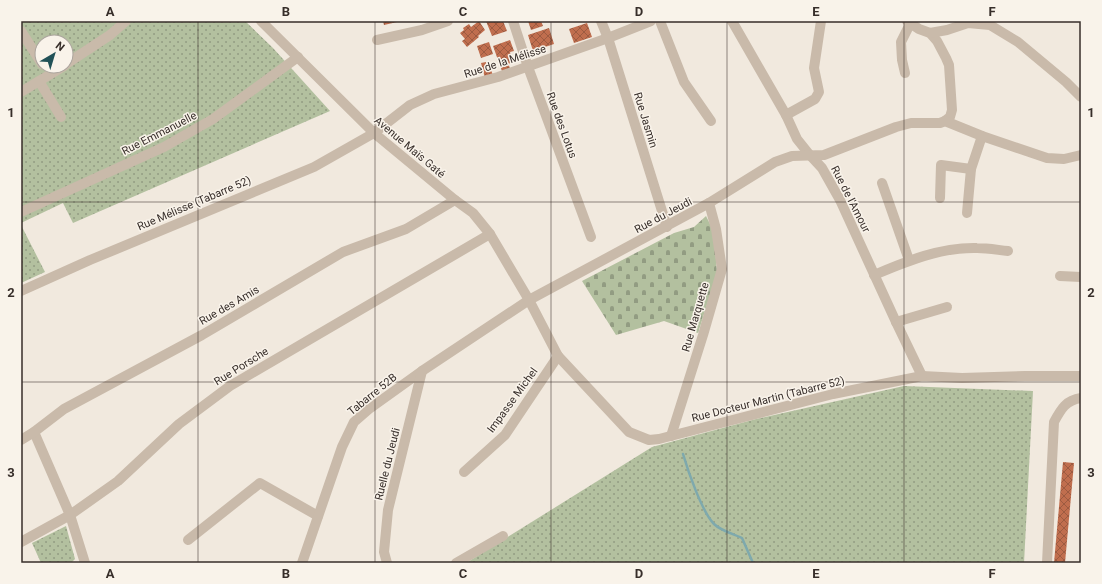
<svg xmlns="http://www.w3.org/2000/svg" width="1102" height="584" font-family="Roboto,sans-serif">
  <style>
    .grass { fill: url(#grass-dots); fill-rule: evenodd }
    .cemetery { fill: url(#cemetery-stones) }
    .lines { fill: none; stroke-linecap: round; stroke-linejoin: round }
    .stream { stroke: #7ea9ad; stroke-width: 2.5 }
    .building { fill: url(#building-cross-hatch) }
    .minor { stroke: #c9baaa; stroke-width: 10 }
    .grid { fill: none; stroke: #372e2a; stroke-width: 1; stroke-opacity: 0.55 }
    .labels { text-anchor: middle; stroke-width: 3; stroke-linejoin: round; paint-order: stroke }
    .street-label { font-size: 11px; fill: #372e2a; stroke: #f9f3ea }
    .neatline { fill: none; stroke: #372e2a; stroke-width: 1.5 }
    .grid-label { font-size: 13px; text-anchor: middle; font-weight: bold; fill: #372e2a }
  </style>
  <defs>
    <pattern id="grass-dots" width="8" height="8" patternUnits="userSpaceOnUse"><rect width="8" height="8" fill="#b3c09f"/><path d="M2 2h.1M6 6h.1" fill="none" stroke="#929c82" stroke-width="1.8" stroke-linecap="round"/></pattern>
    <pattern id="cemetery-stones" width="16" height="16" patternUnits="userSpaceOnUse"><rect width="16" height="16" fill="#b3c09f"/><path d="M2 7V4a2 2 0 0 1 4 0v3zM10 15v-3a2 2 0 0 1 4 0v3z" fill="#929c82"/></pattern>
    <pattern id="building-cross-hatch" width="8" height="8" patternUnits="userSpaceOnUse"><rect width="8" height="8" fill="#c06e4e"/><path d="M0 0l8 8M0 8l8-8" fill="none" stroke="#9d5b41"/></pattern>
  </defs>
  <rect width="100%" height="100%" fill="#f1e9de"/>
  <g class="grass">
    <path d="M21 21H245L273 48 330 111 73 223 63 203 21 223ZM42 42H66V66H42Z"/>
    <path d="M21 225 45 272 21 283Z"/>
    <path d="M904 386 1033 391 1024 563H466L652 447 756 419Z"/>
    <path d="M66 526 75 559 71 563H41L32 543Z"/>
  </g>
  <path class="cemetery" d="M706 216 714 232 717 273 698 333 664 321 616 335 582 281 674 233 694 227Z"/>
  <g class="lines">
    <path class="stream" d="M683 454C688 471 702 512 714 524 721 531 734 534 742 538L753 563"/>
  </g>
  <g class="building">
    <path d="M383 21H396L397 22 384 25Z"/>
    <path d="M479 21 485 30 478 36 479 37 467 47 462 41 465 39 460 33 464 30 463 28 469 24 471 27Z"/>
    <path d="M486 21H503L507 31 492 36Z"/>
    <path d="M528 21H541L543 26 531 30Z"/>
    <path d="M587 23 592 37 574 43 569 29Z"/>
    <path d="M549 28 554 44 533 51 528 35Z"/>
    <path d="M510 40 514 51 510 52 513 62 508 64 510 68 502 71 493 46Z"/>
    <path d="M489 42 493 54 481 58 477 46Z"/>
    <path d="M486 62 487 67 490 66 493 76 485 78 481 63Z"/>
    <path d="M1063 462 1074 463 1065 563H1054Z"/>
  </g>
  <g class="lines">
    <g class="minor">
      <path d="M261 21 374 133 455 200 473 213 490 234 529 300 558 356 629 432 649 440 659 439 833 394 922 376 962 378 1025 376H1081"/>
      <path d="M513 21 528 67 591 237"/>
      <path d="M601 21 608 38 667 227"/>
      <path d="M660 21 684 82 711 121"/>
      <path d="M732 21 786 115 797 139 809 154 822 168 840 200 896 322 922 376"/>
      <path d="M907 21 919 29 930 33 937 41 946 58 949 65 952 110 950 117 945 121"/>
      <path d="M21 31 42 64"/>
      <path d="M930 33 947 30 968 23 990 25 1018 42 1066 82 1081 97"/>
      <path d="M377 40 422 30 448 21"/>
      <path d="M66 64 110 35 126 21"/>
      <path d="M905 73 902 60 901 42 910 24"/>
      <path d="M39 81 61 117"/>
      <path d="M21 92 64 66"/>
      <path d="M786 115 815 99 819 92 814 68 821 21"/>
      <path d="M882 183 909 260"/>
      <path d="M940 198 941 165 971 169"/>
      <path d="M21 212 164 147 213 119 298 57"/>
      <path d="M967 213 971 169 982 136"/>
      <path d="M874 275C907 261 941 247 977 248 988 248 998 250 1008 251"/>
      <path d="M1060 276 1081 277"/>
      <path d="M21 291 90 260 314 167 374 133 410 105 434 94 498 77 608 38 651 21"/>
      <path d="M896 322 947 307"/>
      <path d="M34 432 70 515 85 563"/>
      <path d="M671 436 703 335 722 269 716 229 709 203"/>
      <path d="M21 440 34 432 64 409 202 335 343 252 406 229 455 200"/>
      <path d="M464 472 505 435 558 356"/>
      <path d="M188 540 260 483 318 516"/>
      <path d="M21 542 70 515 118 481 179 424 230 386 490 234"/>
      <path d="M302 563 342 447 354 422 369 409 422 371 529 300 709 203 775 162 792 156 824 155 896 127 911 123H940L945 121 982 136 1047 158 1064 159 1081 155"/>
      <path d="M387 563 384 552 388 510 422 371"/>
      <path d="M456 563 503 536"/>
      <path d="M1047 563 1054 422C1061 409 1066 400 1081 398"/>
    </g>
  </g>
  <path class="grid" d="M198 21V563M375 21V563M551 21V563M727 21V563M904 21V563M21 202H1081M21 382H1081"/>
  <g class="labels">
    <g class="street-label">
      <text transform="translate(505 61) rotate(-18)" y="4">Rue de la Mélisse</text>
      <text transform="translate(646 120) rotate(73)" y="4">Rue Jasmin</text>
      <text transform="translate(562 125) rotate(70)" y="4">Rue des Lotus</text>
      <text transform="translate(159 133) rotate(-27)" y="4">Rue Emmanuelle</text>
      <text transform="translate(410 147) rotate(40)" y="4">Avenue Maïs Gaté</text>
      <text transform="translate(851 199) rotate(63)" y="4">Rue de l'Amour</text>
      <text transform="translate(194 203) rotate(-23)" y="4">Rue Mélisse (Tabarre 52)</text>
      <text transform="translate(663 215) rotate(-28)" y="4">Rue du Jeudi</text>
      <text transform="translate(229 305) rotate(-30)" y="4">Rue des Amis</text>
      <text transform="translate(695 317) rotate(-74)" y="4">Rue Marquette</text>
      <text transform="translate(241 366) rotate(-32)" y="4">Rue Porsche</text>
      <text transform="translate(372 394) rotate(-39)" y="4">Tabarre 52B</text>
      <text transform="translate(768 399) rotate(-14)" y="4">Rue Docteur Martin (Tabarre 52)</text>
      <text transform="translate(512 400) rotate(-54)" y="4">Impasse Michel</text>
      <text transform="translate(387 464) rotate(-76)" y="4">Ruelle du Jeudi</text>
    </g>
  </g>
  <rect width="1102" height="584" fill="none" stroke="#f9f3ea" stroke-width="44"/>
  <g transform="translate(54 54) rotate(38)"><circle r="19" fill="#f9f3ea" stroke="#aba49d"/>
  <path d="M0-3L7 15L0 10L-7 15Z" fill="#215157"/>
  <text y="-6" font-size="11" font-weight="bold" text-anchor="middle" fill="#372e2a">N</text>
  </g>
  <rect x="22" y="22" width="1058" height="540" class="neatline"/>
  <g class="grid-label">
    <text x="110" y="16">A</text>
    <text x="286" y="16">B</text>
    <text x="463" y="16">C</text>
    <text x="639" y="16">D</text>
    <text x="816" y="16">E</text>
    <text x="992" y="16">F</text>
    <text x="11" y="117">1</text>
    <text x="1091" y="117">1</text>
    <text x="11" y="297">2</text>
    <text x="1091" y="297">2</text>
    <text x="11" y="477">3</text>
    <text x="1091" y="477">3</text>
    <text x="110" y="578">A</text>
    <text x="286" y="578">B</text>
    <text x="463" y="578">C</text>
    <text x="639" y="578">D</text>
    <text x="816" y="578">E</text>
    <text x="992" y="578">F</text>
  </g>
</svg>
